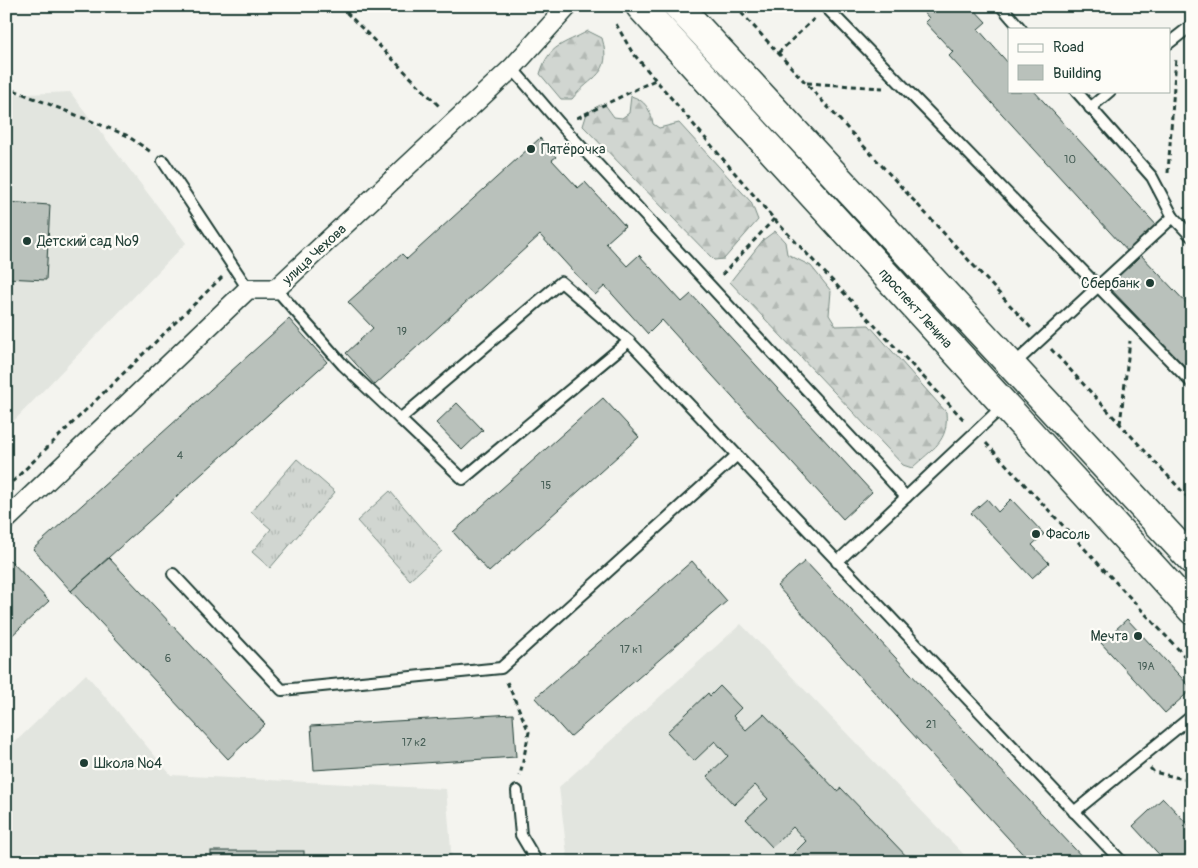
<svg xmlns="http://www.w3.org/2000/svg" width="1198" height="868" font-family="Pangolin,sans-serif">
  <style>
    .built { fill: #e2e5df }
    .grass { fill: url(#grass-tufts); stroke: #788a82 }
    .forest { fill: url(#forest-firs); stroke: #788a82 }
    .building { fill: #b9c1bb; stroke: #1f3d34 }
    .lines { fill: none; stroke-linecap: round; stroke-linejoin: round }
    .service-casing { stroke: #1f3d34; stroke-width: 14 }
    .minor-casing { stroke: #1f3d34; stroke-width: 22 }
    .secondary-casing { stroke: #1f3d34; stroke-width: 31 }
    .path { stroke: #1f3d34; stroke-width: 3; stroke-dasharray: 5 4; stroke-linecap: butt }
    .service { stroke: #fdfcf7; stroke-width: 10 }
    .minor { stroke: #fdfcf7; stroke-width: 19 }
    .secondary { stroke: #fdfcf7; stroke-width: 28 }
    .poi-dot { fill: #1f3d34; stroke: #fdfcf7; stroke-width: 2 }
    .labels { text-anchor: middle; stroke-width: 4.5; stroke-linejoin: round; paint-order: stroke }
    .number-label { font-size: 11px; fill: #465e56 }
    .poi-label { font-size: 14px; fill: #1f3d34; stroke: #fdfcf7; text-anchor: start }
    .street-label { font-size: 14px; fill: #1f3d34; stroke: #fdfcf7 }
  </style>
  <defs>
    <pattern id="grass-tufts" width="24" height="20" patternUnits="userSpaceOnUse" patternTransform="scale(1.25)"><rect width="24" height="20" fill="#d1d6d1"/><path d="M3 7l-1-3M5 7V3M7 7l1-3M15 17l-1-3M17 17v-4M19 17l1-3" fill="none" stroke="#b3b9b4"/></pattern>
    <pattern id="forest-firs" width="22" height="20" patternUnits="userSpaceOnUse" patternTransform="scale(1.25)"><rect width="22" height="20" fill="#d1d6d1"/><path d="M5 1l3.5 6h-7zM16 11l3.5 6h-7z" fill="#b3b9b4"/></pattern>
  </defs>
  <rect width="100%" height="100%" fill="#f4f4ef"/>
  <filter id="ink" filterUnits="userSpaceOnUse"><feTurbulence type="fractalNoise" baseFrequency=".02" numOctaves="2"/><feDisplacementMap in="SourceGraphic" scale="10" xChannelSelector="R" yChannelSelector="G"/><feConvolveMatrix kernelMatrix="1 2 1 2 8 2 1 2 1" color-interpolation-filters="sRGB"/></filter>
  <g filter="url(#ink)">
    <g class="built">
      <path d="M70 92 186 243 6 429V95Z"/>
      <path d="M741 624 971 862H572L567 855 559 787Z"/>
      <path d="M86 674 171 775 446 789 452 862H6V751Z"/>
    </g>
    <g class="grass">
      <path d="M297 459 335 492 270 568 252 552 271 529 251 512Z"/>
      <path d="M390 491 442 551 410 580 357 521Z"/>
    </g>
    <g class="forest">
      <path d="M588 31 602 38C613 76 591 75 572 99H561L540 74C549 44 563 45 588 31Z"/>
      <path d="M631 96C645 100 651 110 653 124L659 128 679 123 751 202 758 220 724 259 714 260 583 126 587 113 600 105 606 106 614 117 622 118 629 113Z"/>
      <path d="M775 231 785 242 787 254 811 266 831 291 829 315 836 326 869 325 946 412C949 442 933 448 912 468L903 465 730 282 763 240Z"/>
    </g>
    <g class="building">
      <path d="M918 6H971L986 22 978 29 1009 64V91H1034L1159 228 1130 254 949 56 953 52 925 22 929 18Z"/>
      <path d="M540 138 556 157 552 160 578 188 585 182 625 226 606 243 627 266 639 255 682 302 691 294 872 492 843 519 662 320 648 334 605 286 595 295 540 235 375 385 346 353 373 328 348 302 402 254 407 259Z"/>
      <path d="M6 202 50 205 46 280 6 278Z"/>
      <path d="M1140 254 1192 309V374L1107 285Z"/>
      <path d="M289 319 327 362 71 591 33 549Z"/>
      <path d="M603 398 639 437 489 572 453 532Z"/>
      <path d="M457 403 483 430 462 450 436 423Z"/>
      <path d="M987 499 998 512 1011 499 1044 534 1032 545 1049 563 1032 578 971 513Z"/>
      <path d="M109 558 265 724 228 759 71 591Z"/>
      <path d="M10 560 49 601 6 641V563Z"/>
      <path d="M692 561 727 601 570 737 535 698Z"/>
      <path d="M805 561 1087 862H1030L777 586Z"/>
      <path d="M1127 619 1192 689 1165 713 1101 643Z"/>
      <path d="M720 686 741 708 733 716 746 730 764 714 837 791 841 788 912 862H785L806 841 793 827 772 847 746 819 768 799 755 785 734 805 707 776 728 756 715 741 694 761 667 732 708 693 710 696Z"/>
      <path d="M513 714 516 757 314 770 311 726Z"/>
      <path d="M1163 798 1192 829V862H1166L1133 826Z"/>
      <rect x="211" y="851" width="93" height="11"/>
    </g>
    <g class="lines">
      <g class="service-casing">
        <g id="service">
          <path d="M825 6 1192 383"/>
          <path d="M1001 6 1021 29"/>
          <path d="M1169 43 1192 25"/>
          <path d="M512 68 561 125 906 497"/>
          <path d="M1076 91 1152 177 1173 217"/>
          <path d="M1090 108 1110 91"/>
          <path d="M163 161 248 289"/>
          <path d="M276 289 343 365 400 419 561 282 629 341 1122 862"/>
          <path d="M1013 365 1173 217 1192 237"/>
          <path d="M400 419 463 479 629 341"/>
          <path d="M837 562 1003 406"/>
          <path d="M173 574 282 690 501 668 736 456"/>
          <path d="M517 791 521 835 537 862"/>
          <path d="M1074 812 1192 716"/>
        </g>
      </g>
      <g class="minor-casing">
        <path id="minor" d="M6 520 248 289H276L512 68 568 6"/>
      </g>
      <g class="secondary-casing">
        <g id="secondary">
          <path d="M640 6 1192 610"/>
          <path d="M678 6 1192 560"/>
        </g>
      </g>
      <g class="path">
        <path d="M340 6 440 107"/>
        <path d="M735 6 1031 328"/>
        <path d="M616 24 632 52 774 219 964 420"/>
        <path d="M778 53 816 17"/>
        <path d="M807 83 883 88"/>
        <path d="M6 87 126 135 151 152"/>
        <path d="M577 118 655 80"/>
        <path d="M1168 173 1176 57"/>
        <path d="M722 275 774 219"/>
        <path d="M1051 349 1192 502"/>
        <path d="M1120 424 1130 341"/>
        <path d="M986 443 1192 664"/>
        <path d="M6 488 222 277"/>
        <path d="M507 682 529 732 520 776"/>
        <path d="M1150 768 1154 772 1192 781"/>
      </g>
      <use href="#service" class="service"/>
      <use href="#minor" class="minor"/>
      <use href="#secondary" class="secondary"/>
    </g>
  </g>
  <g class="poi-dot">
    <circle cx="531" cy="149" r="5"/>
    <circle cx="27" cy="241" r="5"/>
    <circle cx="1150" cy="283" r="5"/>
    <circle cx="1036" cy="534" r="5"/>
    <circle cx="1138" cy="636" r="5"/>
    <circle cx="84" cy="763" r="5"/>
  </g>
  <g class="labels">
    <g class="number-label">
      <text x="1070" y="163">10</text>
      <text x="402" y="335">19</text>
      <text x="180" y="459">4</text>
      <text x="546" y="489">15</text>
      <text x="631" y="653">17 к1</text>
      <text x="168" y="662">6</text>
      <text x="1146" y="670">19А</text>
      <text x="931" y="728">21</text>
      <text x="414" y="746">17 к2</text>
    </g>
    <g class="poi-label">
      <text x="541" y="154">Пятёрочка</text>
      <text x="37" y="246">Детский сад №9</text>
      <text x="1140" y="288" text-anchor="end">Сбербанк</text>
      <text x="1046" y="539">Фасоль</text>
      <text x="1128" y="641" text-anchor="end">Мечта</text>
      <text x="94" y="768">Школа №4</text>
    </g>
    <g class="street-label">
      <text transform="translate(314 254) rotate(-43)" y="5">улица Чехова</text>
      <text transform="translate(916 308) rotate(48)" y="5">проспект Ленина</text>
    </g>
  </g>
  <rect width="1198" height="868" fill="none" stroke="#fdfcf7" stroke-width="25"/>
  <rect x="12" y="12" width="1173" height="843" fill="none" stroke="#1f3d34" stroke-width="2" filter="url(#ink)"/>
  <rect x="1008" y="28" width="162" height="65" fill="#fdfcf7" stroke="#a4b0a9"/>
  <rect x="1018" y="44" width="25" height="8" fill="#fdfcf7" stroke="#a4b0a9"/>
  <text x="1053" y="52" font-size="15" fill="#1f3d34">Road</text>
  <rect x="1018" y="65" width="25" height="15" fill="#b9c1bb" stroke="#a4b0a9"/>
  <text x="1053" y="78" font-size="15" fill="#1f3d34">Building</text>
</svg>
